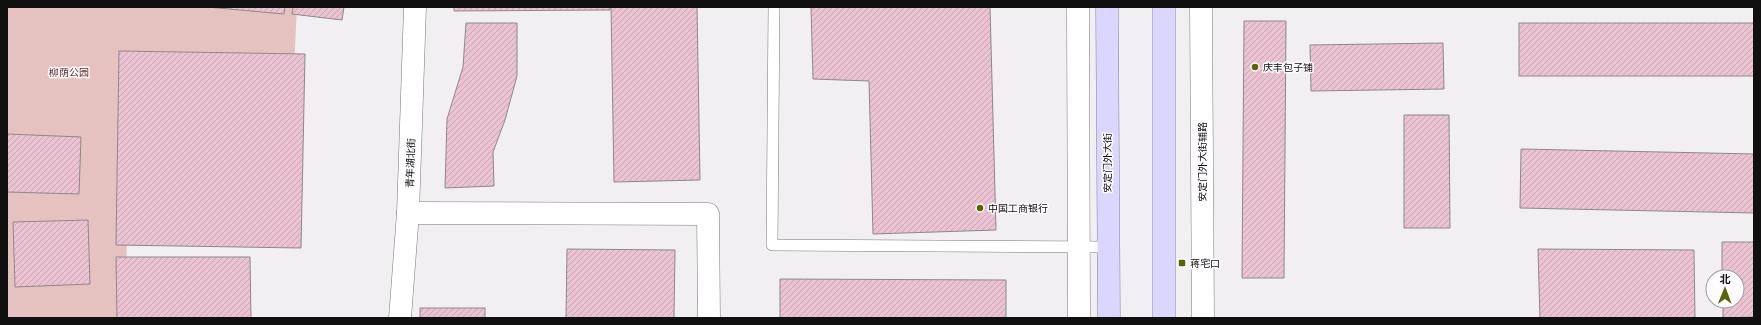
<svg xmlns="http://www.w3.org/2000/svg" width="1761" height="325" font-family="'Source Sans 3','Noto Sans SC',sans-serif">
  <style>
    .green { fill: #e5c2bf }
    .building { fill: url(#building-hatch); stroke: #8c898a }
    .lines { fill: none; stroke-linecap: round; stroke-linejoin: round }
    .service-casing { stroke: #7b797b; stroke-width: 12 }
    .minor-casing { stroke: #7b797b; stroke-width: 23 }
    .tertiary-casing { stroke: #7b797b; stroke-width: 23 }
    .primary-casing { stroke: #847ea9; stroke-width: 23 }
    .service { stroke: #fff; stroke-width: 11 }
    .minor { stroke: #fff; stroke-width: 22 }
    .tertiary { stroke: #fff; stroke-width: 22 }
    .primary { stroke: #dad6fd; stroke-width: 22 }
    .poi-dot { fill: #596404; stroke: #fefcff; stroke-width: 1.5 }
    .labels { text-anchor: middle; stroke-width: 3; stroke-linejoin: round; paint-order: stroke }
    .poi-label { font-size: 10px; fill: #111011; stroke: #fefcff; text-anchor: start }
    .park-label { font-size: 10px; fill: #632b29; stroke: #fefcff }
    .street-label { font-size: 10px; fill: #111011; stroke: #fefcff }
  </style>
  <defs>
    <pattern id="building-hatch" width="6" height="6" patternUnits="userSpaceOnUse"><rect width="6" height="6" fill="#ebc2d2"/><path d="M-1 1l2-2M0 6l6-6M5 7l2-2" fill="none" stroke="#c8a6b3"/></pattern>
  </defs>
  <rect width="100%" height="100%" fill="#f1eff1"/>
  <path class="green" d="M7 7H297L294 67 131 75 125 318H7Z"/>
  <g class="building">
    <path d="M207 7H285L284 14Z"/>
    <path d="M293 7H344L342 20 292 14Z"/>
    <path d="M454 7H610V10L454 11Z"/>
    <path d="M611 7H697L700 180 614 182Z"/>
    <path d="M811 7H990L996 230 873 234 869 81 813 79Z"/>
    <path d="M1244 21H1286L1284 278H1242Z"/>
    <path d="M466 23H517V76L505 120 493 152 494 186 445 188 447 119 463 67Z"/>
    <rect x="1519" y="23" width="235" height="53"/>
    <path d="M1443 43 1444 89 1311 91 1310 45Z"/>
    <path d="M119 51 305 54 301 248 116 245Z"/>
    <path d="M1404 115H1449L1450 228H1404Z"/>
    <path d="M7 134 81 137 79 194 7 192Z"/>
    <path d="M1521 149 1754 154V213L1520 208Z"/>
    <path d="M88 220 90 284 15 287 13 222Z"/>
    <path d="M1722 242H1754V317L1723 318V301H1737V277H1722Z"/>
    <path d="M567 249 675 250 674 318H566Z"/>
    <path d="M1538 249 1694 250 1695 318H1540Z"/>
    <path d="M116 257H250L251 318H117Z"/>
    <path d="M780 279 1006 280V318H780Z"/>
    <rect x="420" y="308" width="65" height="10"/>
  </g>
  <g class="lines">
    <g class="service-casing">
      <path id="service" d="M774 7 772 245 1108 247"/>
    </g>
    <g class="minor-casing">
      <g id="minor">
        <path d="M408 213 708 214 709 318"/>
        <path d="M400 318 408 213 415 7"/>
      </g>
    </g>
    <g class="tertiary-casing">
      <g id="tertiary">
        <path d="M1078 7 1079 318"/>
        <path d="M1201 7 1203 318"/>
      </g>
    </g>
    <g class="primary-casing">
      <g id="primary">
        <path d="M1107 7 1109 318"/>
        <path d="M1164 7V318"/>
      </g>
    </g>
    <use href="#service" class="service"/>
    <use href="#minor" class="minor"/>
    <use href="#tertiary" class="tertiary"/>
    <use href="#primary" class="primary"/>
  </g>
  <g class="poi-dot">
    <circle cx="1255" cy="67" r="4"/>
    <circle cx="980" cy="208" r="4"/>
    <rect x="1178" y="259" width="8" height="8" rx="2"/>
  </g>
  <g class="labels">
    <g class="poi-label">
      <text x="1263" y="71">庆丰包子铺</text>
      <text x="988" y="212">中国工商银行</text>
      <text x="1190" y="267">蒋宅口</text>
    </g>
    <g class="park-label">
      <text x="69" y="76">柳荫公园</text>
    </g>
    <g class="street-label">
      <text transform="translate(1202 162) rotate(-90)" y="4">安定门外大街辅路</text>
      <text transform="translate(410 163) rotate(-88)" y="4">青年湖北街</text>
      <text transform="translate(1107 163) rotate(-90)" y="4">安定门外大街</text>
    </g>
  </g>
  <rect width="1761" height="325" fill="none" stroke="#111011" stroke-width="16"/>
  <g transform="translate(1725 289) rotate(1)"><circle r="19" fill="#fefcff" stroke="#9f9ea0"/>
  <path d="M0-3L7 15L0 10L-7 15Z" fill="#596404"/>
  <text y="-6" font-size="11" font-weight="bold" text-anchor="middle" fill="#111011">北</text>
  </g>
</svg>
